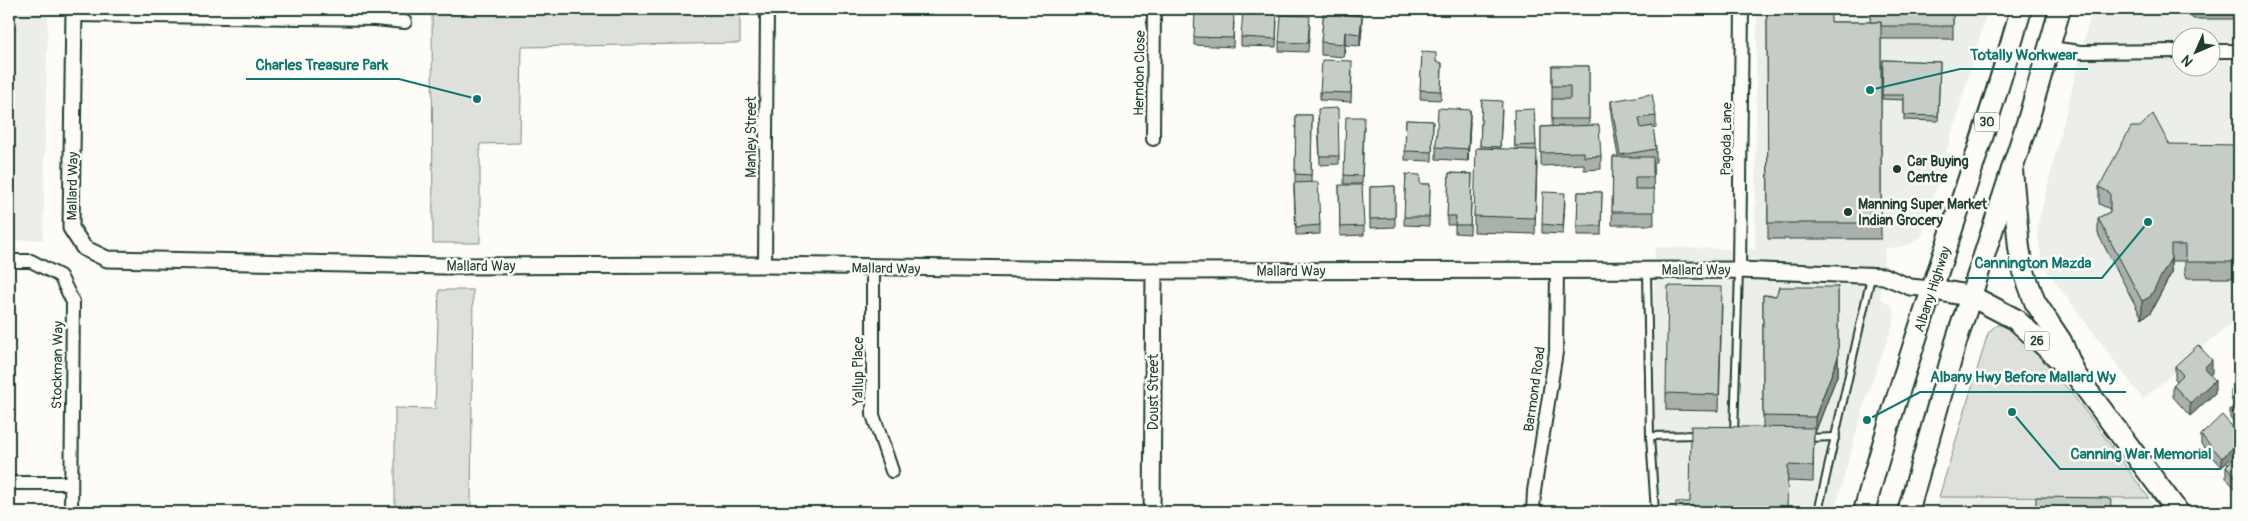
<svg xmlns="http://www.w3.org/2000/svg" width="2248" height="521" font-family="Pangolin,sans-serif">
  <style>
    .built { fill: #eceee9; fill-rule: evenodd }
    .green { fill: #dde0db; stroke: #7e8e88 }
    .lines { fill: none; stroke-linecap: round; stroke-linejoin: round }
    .service-casing { stroke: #1f3d34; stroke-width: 10 }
    .minor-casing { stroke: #1f3d34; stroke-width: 16 }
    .tertiary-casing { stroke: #1f3d34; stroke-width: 19 }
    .primary-casing { stroke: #1f3d34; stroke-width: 24 }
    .trunk-casing { stroke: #1f3d34; stroke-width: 24 }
    .service { stroke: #fdfcf7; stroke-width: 6 }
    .minor { stroke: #fdfcf7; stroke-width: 12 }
    .tertiary { stroke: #fdfcf7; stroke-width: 15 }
    .primary { stroke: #fdfcf7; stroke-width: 20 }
    .trunk { stroke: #fdfcf7; stroke-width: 20 }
    .wall { fill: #aab0ab; stroke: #1f3d34 }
    .shaded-wall { fill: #8b908b; stroke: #1f3d34 }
    .building { fill: #c6cdc7; stroke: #1f3d34 }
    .poi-dot { fill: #1f3d34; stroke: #fdfcf7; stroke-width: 2 }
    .labels { text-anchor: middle; stroke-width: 5; stroke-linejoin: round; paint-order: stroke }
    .shield { fill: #fdfcf7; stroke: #62766e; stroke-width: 1 }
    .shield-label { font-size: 12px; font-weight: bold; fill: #1f3d34 }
    .street-label { font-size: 14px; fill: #1f3d34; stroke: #fdfcf7 }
    .poi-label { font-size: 14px; font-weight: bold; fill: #1f3d34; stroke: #fdfcf7; text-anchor: start }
    .leader { fill: none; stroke: #0f766e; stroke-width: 2 }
    .callout-dot { fill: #0f766e; stroke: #fdfcf7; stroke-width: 2 }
    .callout-label { font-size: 15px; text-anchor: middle; font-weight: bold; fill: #0f766e; stroke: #fdfcf7; stroke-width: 5; stroke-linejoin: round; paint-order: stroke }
  </style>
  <rect width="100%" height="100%" fill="#fdfcf7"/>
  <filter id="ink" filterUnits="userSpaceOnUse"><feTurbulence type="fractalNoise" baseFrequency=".02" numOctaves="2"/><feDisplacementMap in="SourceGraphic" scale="10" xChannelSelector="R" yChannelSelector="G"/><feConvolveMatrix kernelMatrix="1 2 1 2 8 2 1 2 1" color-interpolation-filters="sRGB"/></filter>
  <g filter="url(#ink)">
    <g class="built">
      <path d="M9 9H48L43 240H9Z"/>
      <path d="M1757 9H1988L1922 236 1909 245 1885 249 1880 298 1892 306 1895 318 1864 405 1834 512H1650L1655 247 1755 250Z"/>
      <path d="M2092 9H2239V316L2143 399 2042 264 2037 228ZM2180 38H2210V68H2180Z"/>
      <path d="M1939 497 2149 498 2160 512H1935Z"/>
    </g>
    <g class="green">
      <path d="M432 9H740V43L522 47 520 143 480 144V243H433Z"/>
      <path d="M439 290H473L471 512H395V408L435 409Z"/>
      <path d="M1996 325H2005C2063 372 2104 438 2149 498L1939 497 1988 333Z"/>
    </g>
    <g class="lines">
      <g class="service-casing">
        <g id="service">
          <path d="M1647 271 1650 436 1655 512"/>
          <path d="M1734 434 1739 270"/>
          <path d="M1650 436 1698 435"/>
          <path d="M1805 438 1836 437"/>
          <path d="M1818 512 1871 277"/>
        </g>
      </g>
      <g class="minor-casing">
        <g id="minor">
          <path d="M74 15 375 19 405 22"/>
          <path d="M2050 48 2081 52 2180 51"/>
          <path d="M2210 51H2239"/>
          <path d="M1153 139 1154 9"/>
          <path d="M9 261H31L60 276 73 302 71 512"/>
          <path d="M765 265 767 9"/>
          <path d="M873 267V415L892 471"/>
          <path d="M1739 270 1742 9"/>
          <path d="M9 483H71"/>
          <path d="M1533 512 1534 491 1556 352 1557 270"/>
        </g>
      </g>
      <g class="tertiary-casing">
        <g id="tertiary">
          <path d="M74 9 71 228 84 248 107 259 444 266 765 265 1154 271 1739 270 1884 276 1910 287 1931 289"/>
          <path d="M1152 512 1154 271"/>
        </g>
      </g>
      <g class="primary-casing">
        <g id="primary">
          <path d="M2012 170 2019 248 2023 269 2035 302 2061 341 2075 374 2178 512"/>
          <path d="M1931 289 1971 296 2015 319 2072 371"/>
        </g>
      </g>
      <g class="trunk-casing">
        <g id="trunk">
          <path d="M1864 512C1909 342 1974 178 2021 9"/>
          <path d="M1908 512 1956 342 2029 117 2060 9"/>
        </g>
      </g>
      <use href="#service" class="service"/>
      <use href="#minor" class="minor"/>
      <use href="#tertiary" class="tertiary"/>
      <use href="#primary" class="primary"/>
      <use href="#trunk" class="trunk"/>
    </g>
    <g class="wall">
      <path d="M1324 9H1358L1357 16 1362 29 1360 46 1345 45 1344 57 1321 55V42Z"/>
      <path d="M1767 9 1831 22H1870L1953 9V39H1881V239H1768Z"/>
      <path d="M2185 9H2239V19H2193Z"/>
      <path d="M1277 21 1276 47 1241 46V37Z"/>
      <path d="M1234 22 1233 47 1194 45V37Z"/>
      <path d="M1310 25 1308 52 1279 51V42Z"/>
      <path d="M1422 52 1436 62 1442 63 1441 100 1420 99Z"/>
      <path d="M1883 60 1940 62 1938 121 1904 120V100L1882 99Z"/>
      <path d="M1552 66H1589V125L1601 156V169L1584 170V164L1541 166V127L1552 126Z"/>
      <path d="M1352 70 1351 102 1320 100V92Z"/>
      <path d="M1482 100 1502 110 1500 149 1515 150 1514 119 1534 109 1537 166 1535 234 1474 232V216L1480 148Z"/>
      <path d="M1611 101 1656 116V128L1653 129 1656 149V162H1653L1654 225H1612L1613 157H1618L1611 114Z"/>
      <path d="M1296 115H1312L1311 182 1320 225V234L1296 235 1294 192V183H1295Z"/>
      <path d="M1318 118 1339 156V164L1320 165Z"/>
      <path d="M1406 120 1433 121 1432 161 1405 160Z"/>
      <path d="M1470 123 1468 161 1436 159V147Z"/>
      <path d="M1364 126 1362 184H1344V175Z"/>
      <path d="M2169 144 2237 199H2239V252L2238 250 2236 255V273L2233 278H2187L2185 272V261H2171V274L2150 313 2142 318 2098 234V218L2110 212V209L2099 204V187Z"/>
      <path d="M1449 173 1472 174 1470 234 1455 233V225H1447Z"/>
      <path d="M1406 174 1420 184H1430L1429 226 1404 225Z"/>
      <path d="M1339 185 1364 226V235L1340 236Z"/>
      <path d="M1395 186V227L1370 228V187Z"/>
      <path d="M1578 192H1602L1601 235H1577Z"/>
      <path d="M1565 202 1563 234 1542 233V224Z"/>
      <path d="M1838 287V373L1815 433H1814L1813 482 1788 481 1690 502 1763 427V295L1776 296Z"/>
      <path d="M1722 304 1719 411 1666 410V393Z"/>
      <path d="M2175 366 2212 373 2210 375 2215 393 2190 416 2173 397V385L2177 381 2175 379Z"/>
      <path d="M2239 384V430L2230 418V409L2235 405 2231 399V390Z"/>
      <path d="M2239 434V451L2222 467 2201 444V435Z"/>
      <path d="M2239 453V493L2226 478V466Z"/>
    </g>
    <g class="shaded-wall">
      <path d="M1362 16V29L1360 46V34Z"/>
      <path d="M1345 32V45L1344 57V44Z"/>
      <path d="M1470 110V123L1468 161V149Z"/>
      <path d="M2238 234V250L2236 255V239Z"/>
      <path d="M2236 257V273L2233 278V262Z"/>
      <path d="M2171 258V274L2150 313 2142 318V301Z"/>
      <path d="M1838 357V373L1815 433V417Z"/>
      <path d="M2212 360V373L2204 381V368Z"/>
      <path d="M2215 380V393L2190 416V403Z"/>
      <path d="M2239 442V451L2222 467V458Z"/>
    </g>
    <g class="building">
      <path d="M1324 9H1343L1342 14 1362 16 1360 34 1345 32 1344 44 1321 42Z"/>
      <path d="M1767 9H1831V22H1881V223H1768Z"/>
      <path d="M1871 9H1953V26H1881V22H1870Z"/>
      <path d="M1243 10 1277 12 1276 39 1241 37Z"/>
      <path d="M1195 11 1234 13 1233 38 1194 37Z"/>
      <path d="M1281 15 1310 16 1308 43 1279 42Z"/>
      <path d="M1422 52 1436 53V62L1442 63 1441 91 1420 90Z"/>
      <path d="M1322 60 1352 61 1351 93 1320 92Z"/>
      <path d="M1883 60 1940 62 1938 116 1904 115V95H1882Z"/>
      <path d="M1552 66H1589V119H1552V99H1570V86H1552Z"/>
      <path d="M1652 94 1656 116 1639 118 1641 128 1653 126 1656 149 1620 155 1611 101Z"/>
      <path d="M1482 100 1502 101 1500 147 1480 146Z"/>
      <path d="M1338 108 1339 156H1320L1318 109Z"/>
      <path d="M1438 108 1470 110 1468 149 1436 147Z"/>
      <path d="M1534 109 1536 145 1515 146 1514 110Z"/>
      <path d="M2153 114 2169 144 2237 145V199H2239V236L2238 234 2236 239V257L2233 262H2187L2185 256V245H2171V258L2150 297 2142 301 2098 218 2110 212V193L2099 187 2131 127H2140Z"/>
      <path d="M1296 115H1312L1311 175 1295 174Z"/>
      <path d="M1346 117H1364L1362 176 1344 175Z"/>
      <path d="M1406 120 1433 121 1432 152 1405 151Z"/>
      <path d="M1599 125 1601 156 1584 157V152L1541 153V127Z"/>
      <path d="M1476 148 1537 150 1535 218 1474 216Z"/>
      <path d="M1613 157H1653V177H1635V189H1654V212H1612Z"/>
      <path d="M1449 173 1472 174 1470 225H1455L1456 216H1447Z"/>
      <path d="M1406 174 1420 175V184H1430L1429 217H1404Z"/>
      <path d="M1318 182 1320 225 1296 227 1294 183Z"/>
      <path d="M1339 185H1362L1364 226 1340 227Z"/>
      <path d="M1395 186V218L1370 219V187Z"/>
      <path d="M1543 192 1565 193 1563 226 1542 224Z"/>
      <path d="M1578 192H1602L1601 226H1577Z"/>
      <path d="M1668 286 1722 287 1719 395 1666 393Z"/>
      <path d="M1779 287H1838V357L1815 417 1763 416V295L1776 296Z"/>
      <path d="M2198 345 2212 360 2204 368 2215 380 2190 403 2173 385 2183 375 2175 366Z"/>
      <path d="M2239 384V401L2231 390Z"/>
      <path d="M2239 402V421L2230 409Z"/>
      <path d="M2222 415 2239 434V442L2222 458 2201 435Z"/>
      <path d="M1691 426 1814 428 1813 466 1788 465 1787 512H1676V502H1690Z"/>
      <path d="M2239 453V480L2226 466Z"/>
      <path d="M2036 497 2105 498 2111 500 2110 512H2036Z"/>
    </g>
  </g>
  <g class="poi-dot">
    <circle cx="1897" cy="169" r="5"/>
    <circle cx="1848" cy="212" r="5"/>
  </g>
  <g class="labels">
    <g class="shield">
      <rect x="1974.5" y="112.5" width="25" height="19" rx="4"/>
      <rect x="2024.5" y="331.5" width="25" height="19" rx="4"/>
    </g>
    <g class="shield-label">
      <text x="1987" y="126">30</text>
      <text x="2037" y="345">26</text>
    </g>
    <g class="street-label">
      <text transform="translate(1139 73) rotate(-89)" y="5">Herndon Close</text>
      <text transform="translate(751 137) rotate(-90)" y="5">Manley Street</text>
      <text transform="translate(1726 139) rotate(-89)" y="5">Pagoda Lane</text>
      <text transform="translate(72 186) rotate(-89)" y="5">Mallard Way</text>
      <text x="481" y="271">Mallard Way</text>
      <text transform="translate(886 268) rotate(1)" y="5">Mallard Way</text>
      <text x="1696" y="275">Mallard Way</text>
      <text x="1291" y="276">Mallard Way</text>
      <text transform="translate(1932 289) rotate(-72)" y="5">Albany Highway</text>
      <text transform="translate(57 365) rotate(-89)" y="5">Stockman Way</text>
      <text transform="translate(858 371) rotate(-90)" y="5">Yallup Place</text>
      <text transform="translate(1534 389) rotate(-82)" y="5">Barmond Road</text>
      <text transform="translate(1153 392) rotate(-90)" y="5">Doust Street</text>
    </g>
    <g class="poi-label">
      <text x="1907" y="166">Car Buying<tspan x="1907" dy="16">Centre</tspan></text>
      <text x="1858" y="209">Manning Super Market<tspan x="1858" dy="16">Indian Grocery</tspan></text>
    </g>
  </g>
  <path class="leader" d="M1870 90L1960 69H2088M477 99L399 79H246M2148 222L2102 278H1965M1867 420L1920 392H2126M2012 412L2060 469H2221"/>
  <g class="callout-dot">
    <circle cx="1870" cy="90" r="5"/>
    <circle cx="477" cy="99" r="5"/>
    <circle cx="2148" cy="222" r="5"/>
    <circle cx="1867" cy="420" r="5"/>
    <circle cx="2012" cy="412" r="5"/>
  </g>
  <g class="callout-label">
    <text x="2024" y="60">Totally Workwear</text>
    <text x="322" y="70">Charles Treasure Park</text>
    <text x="2033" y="268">Cannington Mazda</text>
    <text x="2023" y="382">Albany Hwy Before Mallard Wy</text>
    <text x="2141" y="459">Canning War Memorial</text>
  </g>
  <rect width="2248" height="521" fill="none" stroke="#fdfcf7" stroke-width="30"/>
  <rect x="15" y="15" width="2218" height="491" fill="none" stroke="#1f3d34" stroke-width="2" filter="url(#ink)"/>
  <g transform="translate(2196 52) rotate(225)"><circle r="24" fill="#fdfcf7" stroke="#a4b0a9"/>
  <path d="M0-4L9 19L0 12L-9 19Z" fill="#1f3d34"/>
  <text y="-8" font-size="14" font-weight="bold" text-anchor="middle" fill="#1f3d34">N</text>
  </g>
</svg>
